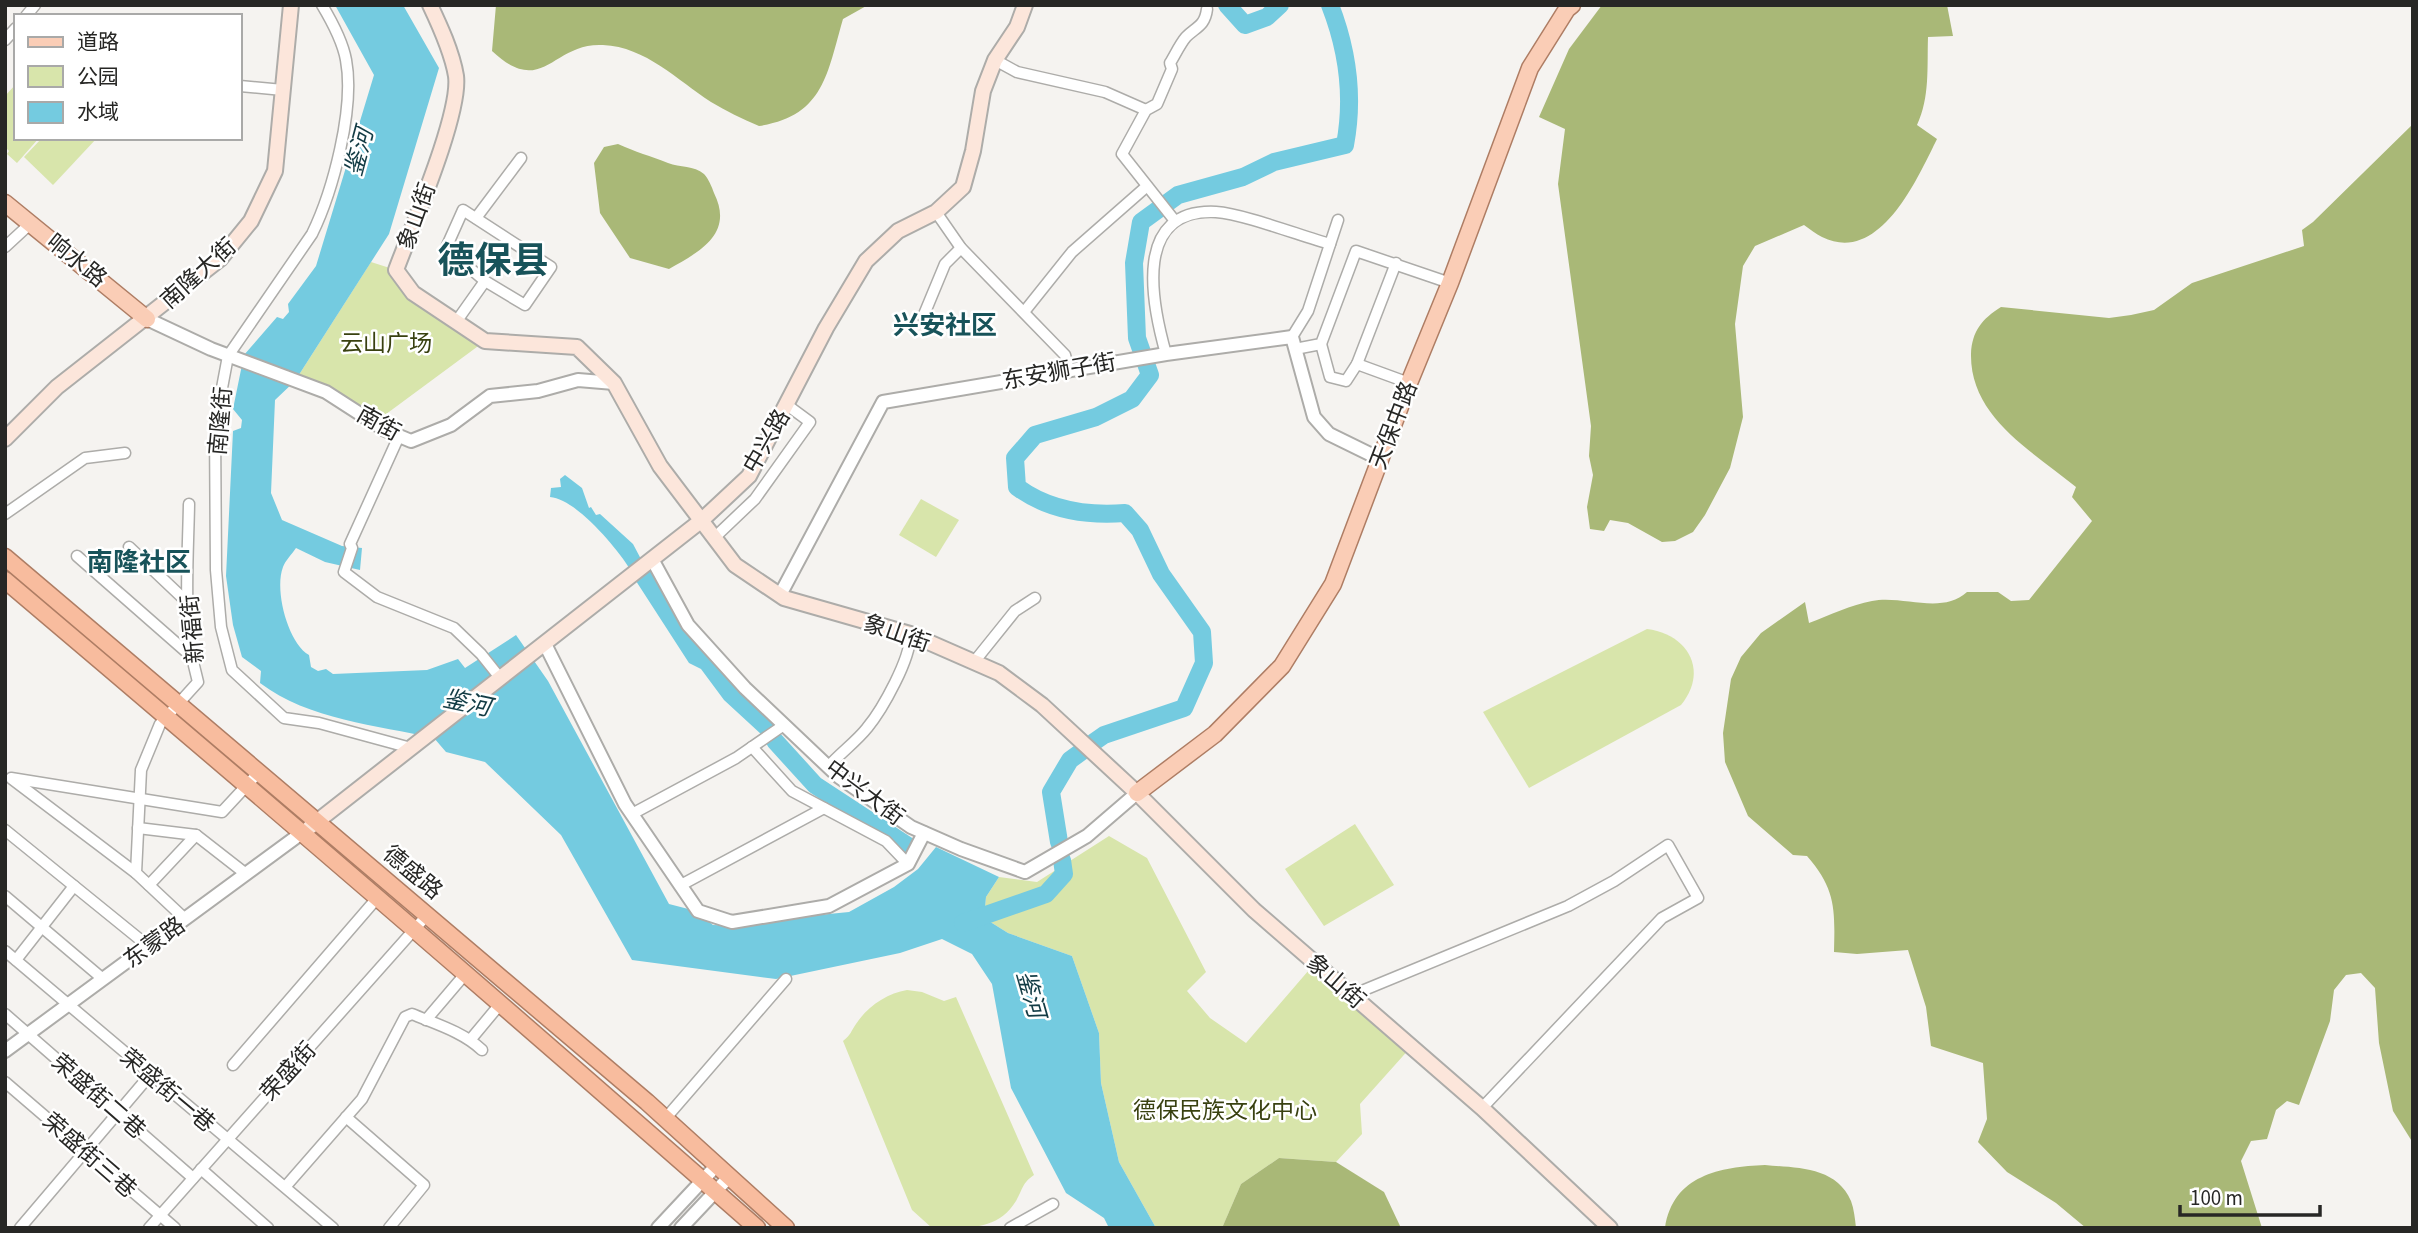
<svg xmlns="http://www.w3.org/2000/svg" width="2418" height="1233" font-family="'Source Sans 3','Noto Sans SC',sans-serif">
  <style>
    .green { fill: #d8e5ab }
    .forest { fill: #a9b877 }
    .water { fill: #74cbe0 }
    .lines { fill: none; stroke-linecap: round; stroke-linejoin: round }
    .river { stroke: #74cbe0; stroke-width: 18 }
    .minor-casing { stroke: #adaca9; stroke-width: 13 }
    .tertiary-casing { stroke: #adaca9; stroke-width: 16 }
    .secondary-casing { stroke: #adaca9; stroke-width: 18 }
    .primary-casing { stroke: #ae7d64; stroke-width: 19 }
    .trunk-casing { stroke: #ae7d64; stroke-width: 19 }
    .minor { stroke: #fff; stroke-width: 10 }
    .tertiary { stroke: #fff; stroke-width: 12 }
    .secondary { stroke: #fce6db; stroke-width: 14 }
    .primary { stroke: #facdb6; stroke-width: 16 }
    .trunk { stroke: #f8bc9e; stroke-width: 16 }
    .labels { text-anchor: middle; stroke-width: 5; stroke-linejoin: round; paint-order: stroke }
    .street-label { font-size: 23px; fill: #272725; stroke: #fff }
    .park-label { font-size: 23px; fill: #394110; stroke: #fff }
    .water-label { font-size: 24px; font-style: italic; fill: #133c45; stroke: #fff }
    .quarter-label { font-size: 26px; font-weight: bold; fill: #18535a; stroke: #fff }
    .town-label { font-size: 37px; font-weight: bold; fill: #18535a; stroke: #fff }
  </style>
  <rect width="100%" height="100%" fill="#f5f3f0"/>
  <g class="green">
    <path d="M16 84V138H39L17 163 7 154 9 151 5 147V96Z"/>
    <path d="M42 138H97L53 185 24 157Z"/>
    <path d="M371 262 396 270 413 293 485 341 374 423 295 381Z"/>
    <path d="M921 499 959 520 936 557 899 535Z"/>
    <path d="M1647 629C1688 634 1709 671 1681 705L1529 788 1483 712Z"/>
    <path d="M1355 824 1394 885 1324 926 1285 869Z"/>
    <path d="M1109 836 1147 858 1206 972 1187 991 1210 1018 1246 1043 1315 963 1411 1047 1360 1104 1362 1134 1336 1162 1279 1158 1241 1184 1222 1228H1156L1119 1162 1101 1083 1099 1033 1072 956 1008 933 984 918 986 897 999 877 1037 882Z"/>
    <path d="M907 990 922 992 944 1001 956 997 1034 1175C1022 1183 1023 1189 1016 1201 997 1232 964 1228 932 1228L912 1210 843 1041C851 1035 851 1031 856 1024 867 1007 887 993 907 990Z"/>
  </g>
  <g class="forest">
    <path d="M496 5H868L843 19C827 74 824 116 759 126 742 119 726 111 711 102 677 80 646 47 603 45 552 42 543 99 492 51Z"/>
    <path d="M1602 5H1947L1953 36 1928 37C1927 68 1930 97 1917 125L1937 139C1918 177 1880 266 1822 237 1816 234 1810 229 1804 225L1755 246 1743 266 1735 324 1743 417 1730 468 1705 515 1693 532 1675 541 1662 542 1628 523 1610 520 1604 531 1590 529 1587 507 1593 475 1589 456 1591 426 1558 184 1565 129 1539 117 1569 49Z"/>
    <path d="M2413 124V1143L2393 1111 2379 1043 2375 988 2361 973 2346 975 2334 990 2330 1021 2299 1105 2287 1101 2276 1110 2267 1139 2251 1141 2241 1161 2262 1228H2086L2056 1203 2007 1172 1978 1142 1987 1119 1983 1063 1931 1046 1926 1007 1908 950 1857 954 1834 952C1835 910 1836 889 1807 856L1793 855 1748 816 1725 762 1723 733 1731 679 1741 657 1761 633 1805 602 1809 623C1830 615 1851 605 1872 601 1903 595 1942 615 1967 592H1998L2011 601 2029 600 2092 521 2072 497 2076 487C2032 451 1970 417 1971 354 1972 331 1982 319 2001 307L2109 318 2131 315 2154 310 2192 283 2304 246 2302 230 2313 222Z"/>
    <path d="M618 144C635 152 651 156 668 163 680 168 694 165 704 174 708 178 712 187 714 193 734 233 701 251 669 269L630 258 600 213 594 163 604 147Z"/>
    <path d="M1279 1158 1336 1162 1384 1192 1401 1228H1222L1241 1184Z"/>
    <path d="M1765 1165C1796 1168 1836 1166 1851 1201 1854 1209 1855 1219 1856 1228H1665C1673 1175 1720 1167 1765 1165Z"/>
  </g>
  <g class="water">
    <path d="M335 5H403L439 68 389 234 295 381 275 400 271 493 282 520 342 546 362 548 360 570 325 562 296 548C292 554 285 561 283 567 274 590 288 643 309 655L311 667 318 671 326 669 333 674 427 670 458 659 465 668 516 635 548 681 669 904 696 911 713 925 747 926 778 919 849 912 894 887 918 869 936 847 999 877 986 897 984 918 1008 933 1072 956 1099 1033 1101 1083 1119 1162 1156 1228H1109L1104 1218 1066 1193 1011 1088 992 984 972 954 942 939 900 953 776 979 632 960 561 835 485 762 446 752 434 738C377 725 309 720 260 683L261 671 242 657 233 625 226 576 233 431 241 428 242 420 233 409 244 355 277 317 283 319 289 312 288 304 316 266 374 75Z"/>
    <path d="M565 475 582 488 589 508 591 507 596 515 600 514 633 544 642 561 630 569C616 547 576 499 550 497L551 488 561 487 560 479Z"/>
    <path d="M651 569 708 655 736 689 774 725 762 735 724 700 701 669 689 663 636 581Z"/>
  </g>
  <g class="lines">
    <g class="river">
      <path d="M1227 5 1245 25 1267 17 1280 5"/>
      <path d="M775 741 815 785 908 846"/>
      <path d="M1094 742 1104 735 1184 708 1204 663 1202 632 1161 574 1140 530 1125 513C1086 516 1048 510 1017 487L1015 458 1035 435 1096 417 1132 399 1150 375 1137 338 1134 263 1141 222 1178 195 1243 177 1274 162 1345 145C1354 97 1348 51 1330 5"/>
      <path d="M1059 842 1051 792 1070 760 1081 752"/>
      <path d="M963 923 1046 894 1064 874 1062 860"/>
    </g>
    <g class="minor-casing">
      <g id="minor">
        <path d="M322 5C331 20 343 43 346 60 355 108 333 191 312 234L228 356 215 425 216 570 221 627 232 670 284 718 319 723 411 748"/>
        <path d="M26 16 35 5"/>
        <path d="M5 40 16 28"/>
        <path d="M995 60 1017 72 1105 92 1146 110"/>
        <path d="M240 86 283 90"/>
        <path d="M463 210 551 267 525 305 485 281 446 248Z"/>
        <path d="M936 212 961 248 1065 355 1069 370"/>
        <path d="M476 218 521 158"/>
        <path d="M1175 221 1122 154 1146 110 1157 104 1172 69 1170 63C1175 55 1180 44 1186 37 1196 27 1205 26 1207 9"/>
        <path d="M5 247 31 223"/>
        <path d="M1024 312 1072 252 1146 187"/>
        <path d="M923 317 945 264 961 248"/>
        <path d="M456 322 485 281"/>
        <path d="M1292 337 1308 311 1338 220"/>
        <path d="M1321 344 1330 377 1346 381 1357 364 1409 383"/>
        <path d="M1295 349 1321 344 1356 251 1450 283"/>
        <path d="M1166 354C1151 301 1133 208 1216 212 1244 214 1301 236 1330 244"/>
        <path d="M1357 364 1396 263"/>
        <path d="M399 436 350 544 352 548 344 572 377 597 454 628 481 654 501 679"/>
        <path d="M5 514 85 458 125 453"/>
        <path d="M715 537 755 499 810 422 787 405"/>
        <path d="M129 547 187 602"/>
        <path d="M77 556 191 656"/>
        <path d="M974 662 1015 611 1035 598"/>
        <path d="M752 747 792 791 886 841 908 864"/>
        <path d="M828 767C840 753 856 742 867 728 882 710 912 657 910 634"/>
        <path d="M11 778 222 812 260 771"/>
        <path d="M12 779 136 873"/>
        <path d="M632 814 736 758 784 725"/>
        <path d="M138 828 196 835 246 874"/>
        <path d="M5 830 148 946"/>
        <path d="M149 885 196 835"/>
        <path d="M681 885 824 808"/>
        <path d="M5 896 103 979"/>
        <path d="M185 919 136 873 141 770 160 724 198 682C182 625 188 563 189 504"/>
        <path d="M5 951 333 1228"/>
        <path d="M16 960 74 886"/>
        <path d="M1352 995 1568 906 1614 881 1668 845 1698 898 1662 918 1482 1108"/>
        <path d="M5 1014 193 1178"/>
        <path d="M426 1020 466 973"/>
        <path d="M471 1039 501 1003"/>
        <path d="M233 1065 378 897"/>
        <path d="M5 1082 175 1228"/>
        <path d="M346 1117 424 1185 389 1228"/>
        <path d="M665 1119 786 979"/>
        <path d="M201 1169 268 1228"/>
        <path d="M286 1186 362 1099 405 1017 412 1014C436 1024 463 1032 482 1050"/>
        <path d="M20 1228 150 1075"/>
        <path d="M149 1228 428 914"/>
        <path d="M1010 1228 1053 1204"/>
      </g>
    </g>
    <g class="tertiary-casing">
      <g id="tertiary">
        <path d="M147 319 211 349 326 392 385 430 411 441 451 425 490 396 538 391 578 380 614 383"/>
        <path d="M652 559 688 625 745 688 839 777 911 827 961 849 1025 872 1087 836 1137 793"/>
        <path d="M780 595 883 402 1166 354 1292 337 1314 417 1329 434 1380 459"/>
        <path d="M545 644 625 804 698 911 732 922 829 906 908 864 924 833"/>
        <path d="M5 1051 303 832"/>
        <path d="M658 1228 716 1166"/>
        <path d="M681 1228 729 1177"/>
      </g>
    </g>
    <g class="secondary-casing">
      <g id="secondary">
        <path d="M430 5C440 26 452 52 456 76 461 114 411 229 396 270L413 293 485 341 577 347 614 383 660 466 735 565 784 598 910 634 999 673 1042 705 1137 793 1254 910 1482 1108 1610 1228"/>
        <path d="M5 439 57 387 220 259 251 221 275 171 291 5"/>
        <path d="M310 827 702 520 749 476 826 328 866 261 898 231 936 212 963 187 973 151 983 91 995 60 1017 27 1025 5"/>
      </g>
    </g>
    <g class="primary-casing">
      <g id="primary">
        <path d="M5 203 147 319"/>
        <path d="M1137 793 1215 734 1282 666 1333 584 1409 383 1450 283 1530 68 1567 9 1572 5"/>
      </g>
    </g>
    <g class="trunk-casing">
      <g id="trunk">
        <path d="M5 557 647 1102 786 1228"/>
        <path d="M5 580C258 794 509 1010 757 1228"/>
      </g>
    </g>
    <use href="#minor" class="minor"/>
    <use href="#tertiary" class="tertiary"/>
    <use href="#secondary" class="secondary"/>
    <use href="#primary" class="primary"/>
    <use href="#trunk" class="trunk"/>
  </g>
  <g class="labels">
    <g class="street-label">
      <text transform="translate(416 216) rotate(-70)" y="8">象山街</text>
      <text transform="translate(77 260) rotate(39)" y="8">响水路</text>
      <text transform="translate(198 273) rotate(-42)" y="8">南隆大街</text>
      <text transform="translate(1059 371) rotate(-10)" y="8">东安狮子街</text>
      <text transform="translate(220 421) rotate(-85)" y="8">南隆街</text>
      <text transform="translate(379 423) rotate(29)" y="8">南街</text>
      <text transform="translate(1393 425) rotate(-69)" y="8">天保中路</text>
      <text transform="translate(766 441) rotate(-60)" y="8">中兴路</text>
      <text transform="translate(192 629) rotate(-95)" y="8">新福街</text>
      <text transform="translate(897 633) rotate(19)" y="8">象山街</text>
      <text transform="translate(865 792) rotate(37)" y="8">中兴大街</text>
      <text transform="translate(413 872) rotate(40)" y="8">德盛路</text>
      <text transform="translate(154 942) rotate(-36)" y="8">东蒙路</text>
      <text transform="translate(1336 981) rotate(41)" y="8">象山街</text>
      <text transform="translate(288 1071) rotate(-48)" y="8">荣盛街</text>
      <text transform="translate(168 1090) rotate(40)" y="8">荣盛街一巷</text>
      <text transform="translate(99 1096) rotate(41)" y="8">荣盛街二巷</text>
      <text transform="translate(90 1155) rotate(41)" y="8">荣盛街三巷</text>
    </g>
    <g class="park-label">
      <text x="386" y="351">云山广场</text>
      <text x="1225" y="1118">德保民族文化中心</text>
    </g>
    <g class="water-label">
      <text transform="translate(359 152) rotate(-75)" y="8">鉴河</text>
      <text transform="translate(467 703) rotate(12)" y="8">鉴河</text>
      <text transform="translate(1031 994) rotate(74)" y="8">鉴河</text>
    </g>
    <g class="quarter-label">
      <text x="945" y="334">兴安社区</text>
      <text x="139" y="571">南隆社区</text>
    </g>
    <g class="town-label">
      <text x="493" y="273">德保县</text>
    </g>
  </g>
  <rect width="2418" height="1233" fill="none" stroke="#272725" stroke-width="14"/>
  <rect x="14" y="14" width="228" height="126" fill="#ffffff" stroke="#a9a9a8" stroke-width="2"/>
  <rect x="28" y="37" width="35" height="10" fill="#facdb6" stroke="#a9a9a8" stroke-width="2"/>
  <text x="77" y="49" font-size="21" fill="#272725">道路</text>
  <rect x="28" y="66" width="35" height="21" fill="#d8e5ab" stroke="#a9a9a8" stroke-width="2"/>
  <text x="77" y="84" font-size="21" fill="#272725">公园</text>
  <rect x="28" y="102" width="35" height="21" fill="#74cbe0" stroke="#a9a9a8" stroke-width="2"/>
  <text x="77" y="119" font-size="21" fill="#272725">水域</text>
  <path d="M2180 1205v10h140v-10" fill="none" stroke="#272725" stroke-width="3.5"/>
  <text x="2190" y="1205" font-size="21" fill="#272725" stroke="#ffffff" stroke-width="5" paint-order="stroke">100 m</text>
</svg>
